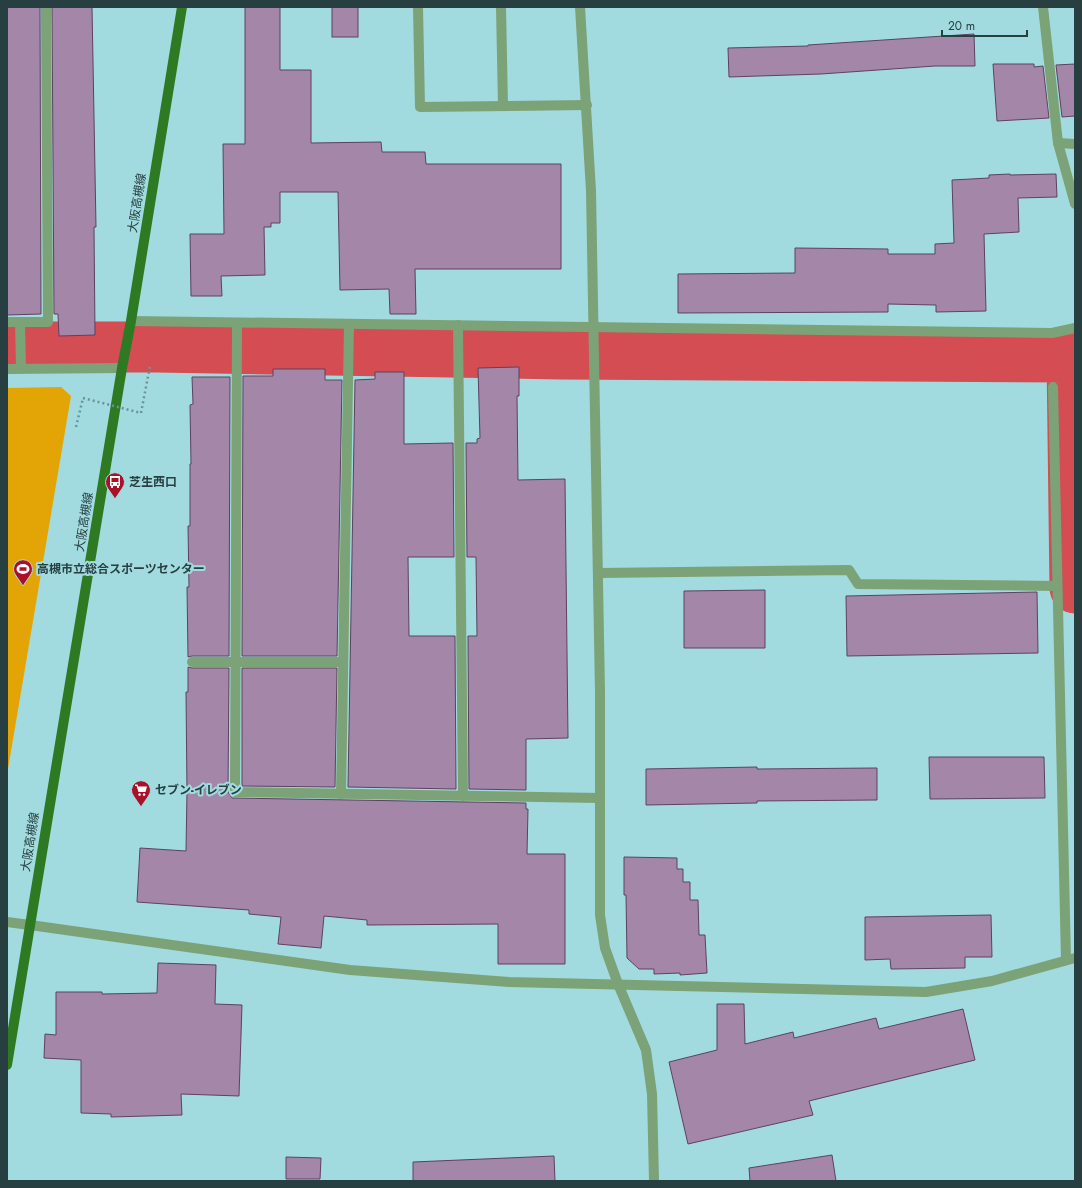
<svg xmlns="http://www.w3.org/2000/svg" width="1082" height="1188" font-family="Jost,'Noto Sans JP',sans-serif">
  <style>
    .green { fill: #e3a505 }
    .lines { fill: none; stroke-linecap: round; stroke-linejoin: round }
    .river { stroke: #d34d52; stroke-width: 51 }
    .building { fill: #a386a8; stroke: #5c4260 }
    .path { stroke: #6a9598; stroke-width: 2.5; stroke-dasharray: 2 3; stroke-linecap: butt }
    .lane { stroke: #7ca277; stroke-width: 10 }
    .street { stroke: #7ca277; stroke-width: 10 }
    .primary { stroke: #2d7a23; stroke-width: 10 }
    .path-bridge { stroke: #6a9598; stroke-width: 2.5; stroke-dasharray: 2 3; stroke-linecap: butt }
    .labels { text-anchor: middle; stroke-width: 4; stroke-linejoin: round; paint-order: stroke }
    .street-label { font-size: 12px; fill: #273f40; stroke: #a1dbdf }
    .poi-label { font-size: 12px; font-weight: bold; fill: #273f40; stroke: #a1dbdf; text-anchor: start }
  </style>
  <rect width="100%" height="100%" fill="#a1dbdf"/>
  <path class="green" d="M61 387 71 396 7 775V388Z"/>
  <g class="lines">
    <path class="river" d="M7 347H157L561 354 1072 357 1075 588"/>
  </g>
  <g class="building">
    <path d="M7 7H40L41 314 7 315Z"/>
    <path d="M52 7H92L96 227H94L95 335 59 336 58 314H54Z"/>
    <path d="M245 7H280V70H311V143L381 142 382 152H425L426 164H561V269H415L416 314H390L389 289 340 290 338 192H280V223H271V227H264L265 275 221 276 222 296H191L190 234H224L223 144H245Z"/>
    <rect x="332" y="7" width="26" height="30"/>
    <path d="M974 34 975 66H935L821 74 729 77 728 48 808 46V45Z"/>
    <path d="M993 64H1034V67L1043 66 1049 118 997 121Z"/>
    <path d="M1075 64V116L1062 117 1056 65Z"/>
    <path d="M1010 174V175L1056 174 1057 197 1018 198 1019 232 984 234 986 311 936 312V305L888 304V312L678 313V274L795 273V248L888 249V254H935V244L954 243 952 180 989 178V175Z"/>
    <path d="M519 367V396H517L518 480 565 479 568 738 526 739V790L469 789 468 636H477L476 557H467L466 443H477V439L480 438 478 368Z"/>
    <path d="M273 369H325V380H342L337 656H242L243 376H273Z"/>
    <path d="M375 372H404V444L453 443 454 557H408L409 636H455L456 789 348 787 355 380 375 379Z"/>
    <path d="M192 377H230L229 656H192L188 657 187 587H189L188 526H190V464H191L190 405 193 404Z"/>
    <path d="M765 590V648H684V591Z"/>
    <path d="M1037 592 1038 653 847 656 846 596Z"/>
    <path d="M188 667 192 668H229L228 792 232 798 526 803V809H528L527 854H565V964H498V924L367 925V920L324 916 321 948 278 944 281 917 249 914V910L137 902 140 848 186 851 187 791 186 692H188Z"/>
    <path d="M242 668H337L335 787 242 786Z"/>
    <path d="M929 757H1044L1045 798 930 799Z"/>
    <path d="M757 767V769L877 768V800L757 801V803L646 805V769Z"/>
    <path d="M624 857 677 858V869H683V882H690V900H698L699 935H705L707 973 680 975V973L654 974V969H639L627 958 626 895H624Z"/>
    <path d="M991 915 992 957H965V968L891 969 890 959 865 960V917Z"/>
    <path d="M158 963 216 965 215 1004 242 1005 239 1096 181 1094 182 1115 111 1117V1114L81 1113V1060L44 1058 45 1034 56 1035V992H102V994L157 993Z"/>
    <path d="M717 1004H744L745 1044 793 1032 794 1038 876 1018 879 1029 963 1009 975 1060 809 1101 813 1115 688 1144 669 1062 717 1050Z"/>
    <path d="M832 1155 836 1181H750L749 1168Z"/>
    <path d="M554 1156 555 1181H413V1162Z"/>
    <path d="M286 1157 321 1158 320 1179H286Z"/>
  </g>
  <g class="lines">
    <g class="path">
      <path d="M141 413 150 366"/>
      <path d="M76 427 83 398"/>
    </g>
    <g class="lane">
      <path d="M1058 143 1075 144"/>
      <path d="M7 922 30 925"/>
    </g>
    <g class="street">
      <path d="M418 7 420 107 587 105"/>
      <path d="M501 7 503 106"/>
      <path d="M580 7 591 191 600 693V915L605 948 618 984 646 1050 652 1094 654 1181"/>
      <path d="M1043 7 1058 143 1075 204"/>
      <path d="M131 321 1052 333 1075 328"/>
      <path d="M7 322H48L46 7"/>
      <path d="M20 322 21 368"/>
      <path d="M237 323 235 792 600 798"/>
      <path d="M458 325 463 796"/>
      <path d="M7 369 122 368"/>
      <path d="M1053 387 1066 960"/>
      <path d="M598 573 849 570 858 584 1057 586"/>
      <path d="M192 662H343"/>
      <path d="M341 794 349 324"/>
      <path d="M30 925 350 970 509 982 926 992 992 981 1075 958"/>
    </g>
    <path class="primary" d="M7 1065 122 368 131 321 182 7"/>
    <path class="path-bridge" d="M83 398 141 413"/>
  </g>
  <defs>
    <g id="bus-pin" transform="scale(1)"><path d="M0 17L-7.5 6A9.5 9.5 0 1 1 7.5 6Z" fill="#a91129" stroke="#a1dbdf"/><path d="M-5-6H5V4H4V6H2V4H-2V6H-4V4H-5ZM-3.5-4V0h7V-4ZM-3.5 1.2v1.5H-2V1.2ZM2 1.2v1.5H3.5V1.2Z" fill="#fff"/></g>
    <g id="stadium-pin" transform="scale(1)"><path d="M0 17L-7.5 6A9.5 9.5 0 1 1 7.5 6Z" fill="#a91129" stroke="#a1dbdf"/><path d="M0-5a6.5 5 0 1 0 0 10a6.5 5 0 1 0 0-10ZM-3.5-1.8h7v3.6h-7Z" fill="#fff"/></g>
    <g id="supermarket-pin" transform="scale(1)"><path d="M0 17L-7.5 6A9.5 9.5 0 1 1 7.5 6Z" fill="#a91129" stroke="#a1dbdf"/><path d="M-6-5.5h2.5l.6 2H6L4.5 2H-2.5L-4.4-4H-6ZM-1.5 3.2a1.3 1.3 0 1 0 .1 0ZM3 3.2a1.3 1.3 0 1 0 .1 0Z" fill="#fff"/></g>
  </defs>
  <g fill-rule="evenodd">
    <use href="#bus-pin" x="115" y="482"/>
    <use href="#stadium-pin" x="23" y="569"/>
    <use href="#supermarket-pin" x="141" y="790"/>
  </g>
  <g class="labels">
    <g class="street-label">
      <text transform="translate(137 203) rotate(-81)" y="4">大阪高槻線</text>
      <text transform="translate(84 522) rotate(-81)" y="4">大阪高槻線</text>
      <text transform="translate(30 842) rotate(-81)" y="4">大阪高槻線</text>
    </g>
    <g class="poi-label">
      <text x="129" y="486">芝生西口</text>
      <text x="37" y="573">高槻市立総合スポーツセンター</text>
      <text x="155" y="794">セブン-イレブン</text>
    </g>
  </g>
  <rect width="1082" height="1188" fill="none" stroke="#273f40" stroke-width="16"/>
  <path d="M942 30v6h85v-6" fill="none" stroke="#273f40" stroke-width="2"/>
  <text x="948" y="30" font-size="12" fill="#273f40" stroke="#a1dbdf" stroke-width="3" paint-order="stroke">20 m</text>
</svg>
